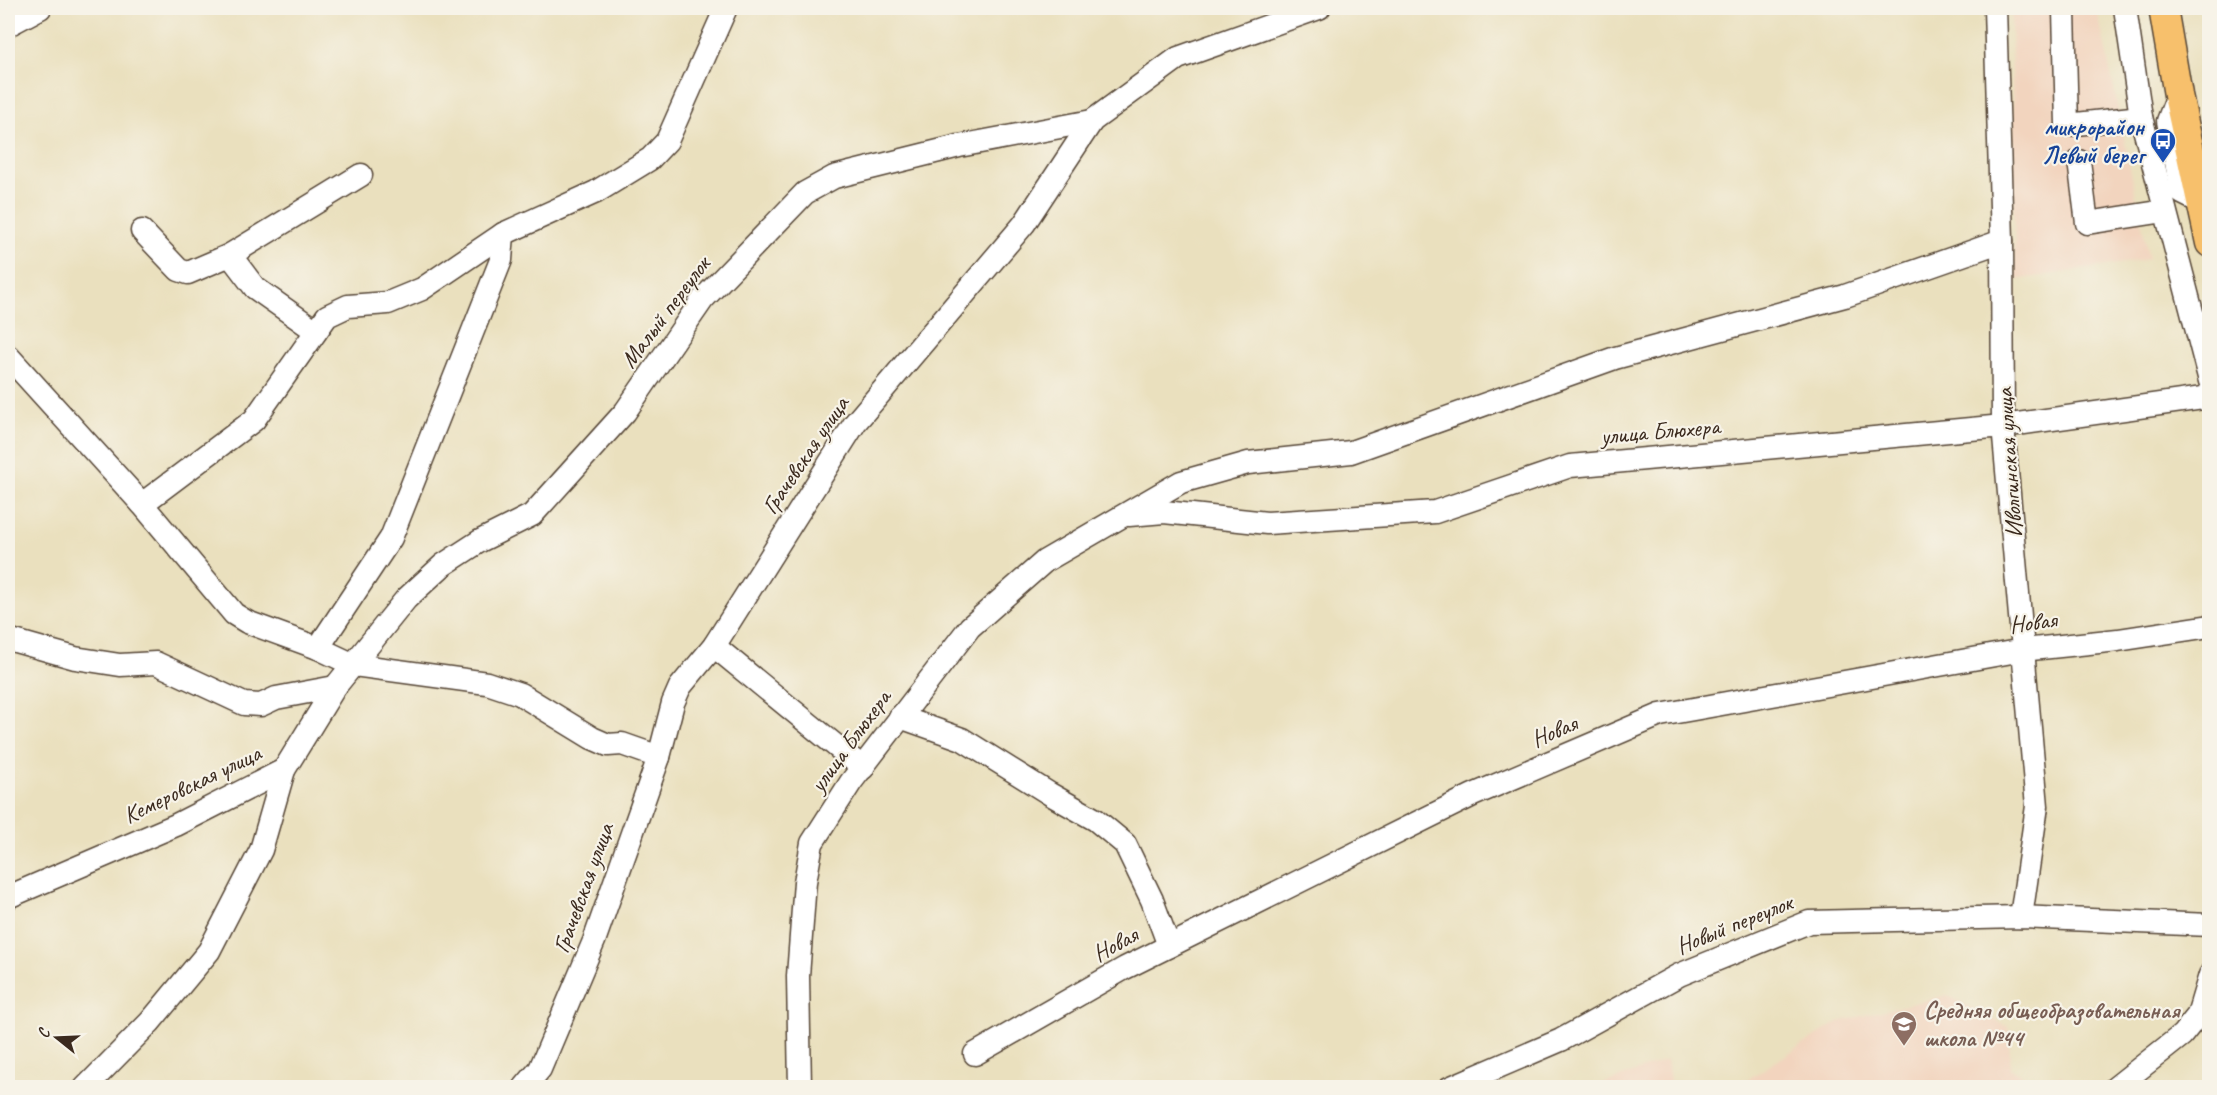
<svg xmlns="http://www.w3.org/2000/svg" width="2217" height="1095" font-family="Caveat,sans-serif">
  <style>
    .built { fill: #f2d4be }
    .lines { fill: none; stroke-linecap: round; stroke-linejoin: round }
    .minor-casing { stroke: #554536; stroke-width: 25 }
    .major-casing { stroke: #554536; stroke-width: 31 }
    .minor { stroke: #fff; stroke-width: 22 }
    .major { stroke: #f7c06c; stroke-width: 28 }
    .labels { text-anchor: middle; stroke-width: 4.5; stroke-linejoin: round; paint-order: stroke }
    .transit-label { font-size: 24px; font-weight: bold; fill: #164399; stroke: #f7f3e8; text-anchor: end }
    .street-label { font-size: 24px; fill: #3b2a1e; stroke: #f7f3e8 }
    .education-label { font-size: 24px; font-weight: bold; fill: #785e54; stroke: #f7f3e8; text-anchor: start }
  </style>
  <rect width="100%" height="100%" fill="#f7f3e8"/>
  <filter id="ink" filterUnits="userSpaceOnUse"><feTurbulence type="fractalNoise" baseFrequency=".0167" numOctaves="2"/><feDisplacementMap in="SourceGraphic" scale="12" xChannelSelector="R" yChannelSelector="G"/><feConvolveMatrix kernelMatrix="1 2 1 2 8 2 1 2 1" color-interpolation-filters="sRGB"/></filter>
  <filter id="wash" filterUnits="userSpaceOnUse"><feTurbulence type="fractalNoise" baseFrequency=".008" numOctaves="4" result="noise"/><feDisplacementMap in="SourceGraphic" scale="24" xChannelSelector="R" yChannelSelector="G"/><feGaussianBlur stdDeviation="1.35" result="paint"/><feColorMatrix in="noise" values="0 0 0 0 0 0 0 0 0 0 0 0 0 0 0 0 0 1.4 0 .05"/><feComposite in="paint" operator="in"/></filter>
  <g filter="url(#wash)">
    <rect width="100%" height="100%" fill="#eae0be"/>
    <g class="built">
      <path d="M2011 8H2097L2149 259 2015 280Z"/>
      <path d="M1947 995 2008 1027 2011 1068 2035 1083 2063 1075 2059 1087H1736L1838 1022Z"/>
      <path d="M1667 1060 1671 1087H1595Z"/>
    </g>
  </g>
  <g filter="url(#ink)">
    <g class="lines">
      <g class="minor-casing">
        <g id="minor">
          <path d="M1995 8 2002 241 2003 426 2037 806 2021 917"/>
          <path d="M2125 8 2141 117 2210 381"/>
          <path d="M2064 11 2067 125 2141 117"/>
          <path d="M8 25 40 8"/>
          <path d="M2178 95 2168 121 2182 193 2200 202"/>
          <path d="M2079 161 2087 223 2165 211"/>
          <path d="M142 231 179 270 188 273 230 255 361 175"/>
          <path d="M230 255 255 288 316 331"/>
          <path d="M8 356 142 504 234 614 247 622 318 648 354 665 487 683 520 694 592 738 608 745 622 744 659 757"/>
          <path d="M142 504 254 420 327 316 348 306 388 303 422 289 503 234 596 192 650 159 667 141 726 8"/>
          <path d="M1129 515 1164 512 1267 523 1435 512 1570 466 2003 426 2210 397"/>
          <path d="M8 639 75 658 120 665 156 663 244 704 261 705 276 698 335 687"/>
          <path d="M714 646 863 768"/>
          <path d="M318 648 391 538 501 260 503 234"/>
          <path d="M900 717 962 739 1050 794 1096 820 1125 844 1152 900 1169 946"/>
          <path d="M8 897 176 825 284 770 335 687 406 599 443 565 480 541 532 515 625 412 703 299 805 193 834 177 959 146 1092 121"/>
          <path d="M975 1054 1125 968 1473 795 1660 715 2023 650 2118 640 2210 626"/>
          <path d="M85 1088 150 1022 209 951 261 850 284 770"/>
          <path d="M524 1088 540 1069 594 941 659 757 673 703 680 687 714 646 855 423 1024 224 1092 121 1178 58 1319 8"/>
          <path d="M800 1088 798 976 805 882 812 843 851 782 970 627 1045 561 1181 482 1248 463 1351 452 1615 358 1845 296 2002 241"/>
          <path d="M1449 1088 1561 1040 1679 975 1809 922 2021 917 2210 925"/>
          <path d="M2115 1088 2182 1035 2198 1015 2210 975"/>
        </g>
      </g>
      <g class="major-casing">
        <path id="major" d="M2163 8 2178 95 2210 243"/>
      </g>
      <use href="#minor" class="minor"/>
      <use href="#major" class="major"/>
    </g>
  </g>
  <defs>
    <g id="bus-pin" transform="scale(1.35)"><path d="M0 17L-7.5 6A9.5 9.5 0 1 1 7.5 6Z" fill="#1a4fb4" stroke="#f7f3e8"/><path d="M-5-6H5V4H4V6H2V4H-2V6H-4V4H-5ZM-3.5-4V0h7V-4ZM-3.5 1.2v1.5H-2V1.2ZM2 1.2v1.5H3.5V1.2Z" fill="#fff"/></g>
    <g id="school-pin" transform="scale(1.35)"><path d="M0 17L-7.5 6A9.5 9.5 0 1 1 7.5 6Z" fill="#8d6e63" stroke="#f7f3e8"/><path d="M0-5L7-2L0 1L-7-2ZM-4 1L0 2.5L4 1V4Q0 6-4 4Z" fill="#fff"/></g>
  </defs>
  <g fill-rule="evenodd">
    <use href="#bus-pin" x="2163" y="141"/>
    <use href="#school-pin" x="1904" y="1024"/>
  </g>
  <g class="labels">
    <g class="transit-label">
      <text x="2144" y="135">микрорайон<tspan x="2144" dy="28">Левый берег</tspan></text>
    </g>
    <g class="street-label">
      <text transform="translate(665 312) rotate(-53)" y="8">Малый переулок</text>
      <text transform="translate(1660 431) rotate(-5)" y="8">улица Блюхера</text>
      <text transform="translate(805 455) rotate(-56)" y="8">Грачевская улица</text>
      <text transform="translate(2009 463) rotate(-94)" y="8">Иволгинская улица</text>
      <text transform="translate(2033 622) rotate(-7)" y="8">Новая</text>
      <text transform="translate(1554 731) rotate(-23)" y="8">Новая</text>
      <text transform="translate(850 741) rotate(-54)" y="8">улица Блюхера</text>
      <text transform="translate(192 784) rotate(-26)" y="8">Кемеровская улица</text>
      <text transform="translate(583 888) rotate(-70)" y="8">Грачевская улица</text>
      <text transform="translate(1734 924) rotate(-22)" y="8">Новый переулок</text>
      <text transform="translate(1115 944) rotate(-28)" y="8">Новая</text>
    </g>
    <g class="education-label">
      <text x="1924" y="1018">Средняя общеобразовательная<tspan x="1924" dy="28">школа №44</tspan></text>
    </g>
  </g>
  <rect width="2217" height="1095" fill="none" stroke="#f7f3e8" stroke-width="30"/>
  <g transform="translate(57 1038) rotate(288)" stroke="#f7f3e8" stroke-width="4.5" paint-order="stroke">
  <path d="M0-4.5L10 22L0 15L-10 22Z" fill="#3b2a1e"/>
  <text y="-9" font-size="16" font-weight="bold" text-anchor="middle" fill="#3b2a1e">С</text>
  </g>
</svg>
